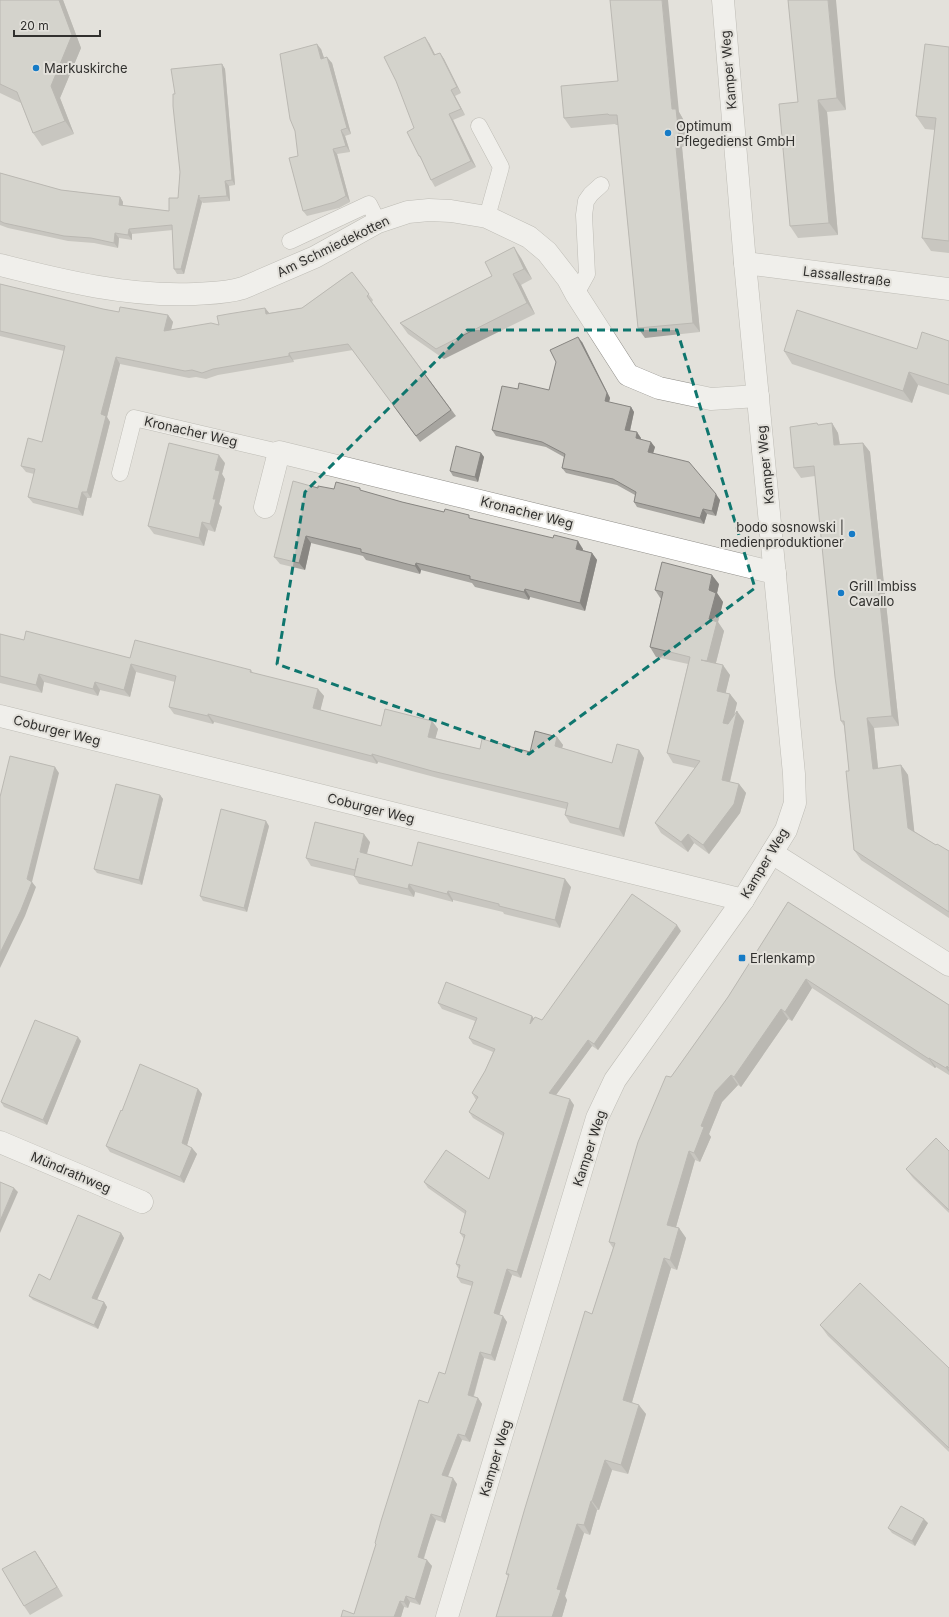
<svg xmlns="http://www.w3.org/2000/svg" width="949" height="1617" font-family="Inter,sans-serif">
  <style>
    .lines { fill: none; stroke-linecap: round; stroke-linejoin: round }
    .service-casing { stroke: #908e89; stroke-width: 17 }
    .minor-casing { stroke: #908e89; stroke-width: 23 }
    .service { stroke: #fff; stroke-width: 16 }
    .minor { stroke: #fff; stroke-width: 22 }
    .wall { fill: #a7a5a0 }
    .shaded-wall { fill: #888682 }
    .building { fill: #c2c0ba; stroke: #888682 }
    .marked { fill: none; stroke: #0f766e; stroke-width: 3; stroke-dasharray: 8 5; stroke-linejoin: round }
    .poi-dot { fill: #167bc6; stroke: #e3e1db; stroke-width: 1.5 }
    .labels { text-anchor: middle; stroke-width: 4; stroke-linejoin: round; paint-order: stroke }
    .poi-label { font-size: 13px; fill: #31302e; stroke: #e3e1db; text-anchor: start }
    .street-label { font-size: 13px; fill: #31302e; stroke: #e3e1db }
  </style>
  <rect width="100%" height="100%" fill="#e3e1db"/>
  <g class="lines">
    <g class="service-casing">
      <g id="service">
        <path d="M479 126 501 167 487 217"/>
        <path d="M290 241 369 204 378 222"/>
        <path d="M576 294 587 274 584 215 586 201 591 194 601 185"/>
        <path d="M120 473 134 418 279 452"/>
      </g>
    </g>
    <g class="minor-casing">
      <g id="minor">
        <path d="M745 263 949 289"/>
        <path d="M0 265C63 281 129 297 195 294 211 293 227 293 243 288L315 257 378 222 408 212 429 210 451 211 487 217 529 237 547 252 568 279 576 294 628 375 659 388 711 399 758 396"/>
        <path d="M265 507 279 452 775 573"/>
        <path d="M0 716 743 900"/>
        <path d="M772 853 949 965"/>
        <path d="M0 1142 142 1202"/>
        <path d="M447 1617 597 1118 615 1080 743 900 786 830 795 803 794 774 745 263 723 0"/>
      </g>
    </g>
    <use href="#service" class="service"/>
    <use href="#minor" class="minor"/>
  </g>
  <g class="wall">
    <path d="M0 0H63L81 48 60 98 74 134 42 146 33 133 21 103 0 93Z"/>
    <path d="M788 0 846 110 827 112 838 235 798 238 790 226 798 102Z"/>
    <path d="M429 43 435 55 440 53 444 59 461 93 455 96 465 115 453 120 476 167 435 187 431 180 423 162 419 156 414 128Z"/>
    <path d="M949 47V253L931 251 922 238 935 130 925 129 916 116Z"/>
    <path d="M321 49 324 58 332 63 351 134 345 136 350 152 337 154 350 202 339 208 307 216 303 211Z"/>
    <path d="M222 64 225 69 235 185 229 186 230 201 203 203 202 202 184 274H177L174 269 173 230 132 234V240L119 238 118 248 94 243 68 241 8 228 0 225V173L61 190 120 197 123 202V206L169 211 178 198 180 172 175 94Z"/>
    <path d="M618 81 679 112 683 119 686 146 682 147 700 332 645 338 638 328 618 125H616L615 124 571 128 564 118Z"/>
    <path d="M521 258 532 279 521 285 535 314 444 359 408 334 400 323 492 276Z"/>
    <path d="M352 272 373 300 372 302 456 416 420 442 353 350 293 360 294 362 218 375 206 379 196 377 189 378 120 364 107 417 110 422 91 498H87L83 516 33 503 28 497 34 474 26 472 21 466 42 442 64 351 0 336V284L103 309 119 312 168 315 173 322 171 330 219 325 265 308 269 313 302 308Z"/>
    <path d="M949 341V395L918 385 912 403 792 364 784 351 917 349Z"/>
    <path d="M582 342 610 398 609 402 631 407 634 412 630 431 641 438 640 439 655 447 653 453 720 500 716 516 707 514 704 524 637 507 634 502 635 495 617 485 566 473 562 468 564 457 546 447 496 436 492 430 518 389 549 390Z"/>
    <path d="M832 423 838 433 840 444 863 443 870 452 899 726 874 728 878 768 901 765 908 775 914 831 936 845 949 851V918L861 860 854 850 849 771 844 726 841 721 815 476 801 478 794 468 819 425Z"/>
    <path d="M481 453 484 457 478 482 453 476 450 471Z"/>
    <path d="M225 463 222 474 225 479 219 504 222 507 215 532 208 530 204 546 154 534 148 526Z"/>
    <path d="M318 488 334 489 363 491 402 502 472 519 583 549V550L592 553 597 560 585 611 530 597 529 600 475 587 472 583 421 570 420 574 366 560 363 556 311 543 305 570 280 564 274 557Z"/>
    <path d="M719 584 717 593 723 602 718 622 724 631 716 663 730 675 725 693 730 694 737 703 734 716 744 721 730 782 739 784 746 793 740 813 709 854 694 843 688 852 661 833 655 823 695 768 673 763 667 753 688 664 656 657 650 647 661 599 655 590Z"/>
    <path d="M0 634 24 640 130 658 251 670 253 673 318 689 324 696 320 710 381 726 432 721 438 729 435 738 480 749 530 752 557 737 563 745 562 748 612 763 639 750 644 758 624 837 570 823 565 815 566 809 438 778 378 762 377 764 214 722 213 724 174 714 169 707 175 682 136 672 130 697 100 690 98 696 44 682 42 693 0 683Z"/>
    <path d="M160 795 163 799 142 885 97 873 94 869Z"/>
    <path d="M269 826 247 912 203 901 200 896Z"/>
    <path d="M370 842 367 854 412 866 571 887 560 928 504 914 503 912 453 900V902L415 892 414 897 359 884 354 876 311 866 306 858Z"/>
    <path d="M788 902 949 1005V1075L936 1067 935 1068 812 988 792 1021 788 1019 741 1087 738 1085 722 1102 709 1134 711 1137 700 1162 695 1160 676 1227 679 1228 686 1238 677 1270 671 1268 632 1402 646 1414 628 1474 612 1470 599 1510H597L590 1535 584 1533 565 1596 567 1600 562 1617H496L508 1576 506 1574 592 1314 613 1248 609 1242 671 1077 728 997Z"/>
    <path d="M681 931 598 1050 592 1046 556 1095 574 1105 521 1278 512 1275 499 1315 507 1322 495 1361 484 1358 474 1396 478 1398 482 1404 470 1442 462 1440 448 1477 457 1484 445 1523 436 1520 429 1540 424 1559 432 1566 420 1605 410 1602 408 1608 404 1607 401 1617H341L354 1614 376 1544 375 1543 428 1403 445 1374 472 1286 461 1283 457 1277 459 1269 456 1264 464 1239 460 1233 465 1214 428 1188 424 1182 489 1179 503 1136 473 1118 469 1112 476 1100 472 1093 485 1071 493 1052 473 1044 469 1038 475 1021 442 1009 438 1003 532 1016 534 1019 542 1020Z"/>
    <path d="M81 1041 47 1125 4 1107 1 1102Z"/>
    <path d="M198 1089 202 1094 187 1145 192 1148 197 1154 184 1183 110 1152 106 1146 122 1111Z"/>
    <path d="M949 1151V1213L913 1178 906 1169Z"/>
    <path d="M121 1233 124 1238 97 1300 104 1302 107 1307 98 1329 33 1300 29 1296 50 1280Z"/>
    <path d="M820 1325 949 1368V1452L828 1336Z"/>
    <path d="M928 1523 915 1546 892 1533 888 1528Z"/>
    <path d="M35 1551 41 1560 63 1596 30 1615 24 1606Z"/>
  </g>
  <g class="shaded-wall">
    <path d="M59 0H63L81 48 60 98 74 134 65 121 51 86Z"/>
    <path d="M662 0H668L679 112 683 119 686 146 679 136 672 109Z"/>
    <path d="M828 0H836L846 110 837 98Z"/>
    <path d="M425 37 429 43 439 62 434 55Z"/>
    <path d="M317 44 321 49 326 64 321 59Z"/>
    <path d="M440 53 444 59 461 93 457 87Z"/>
    <path d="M327 57 332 63 351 134 347 128Z"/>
    <path d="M222 64 225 69 235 185 232 180Z"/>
    <path d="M451 90 455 96 465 115 461 109Z"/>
    <path d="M818 100 827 112 838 235 829 223Z"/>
    <path d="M449 114 453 120 476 167 471 161Z"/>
    <path d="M341 130 345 136 350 152 346 146Z"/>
    <path d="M675 137 682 147 700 332 693 323Z"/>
    <path d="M333 149 337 154 350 202 346 196Z"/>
    <path d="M225 181 229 186 230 201 227 196Z"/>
    <path d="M199 195V198L202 202 184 274 181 269Z"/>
    <path d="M120 197 123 202 122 210 119 205Z"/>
    <path d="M129 229 132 234V240L128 235Z"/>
    <path d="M115 233 119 238 118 248 114 243Z"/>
    <path d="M514 247 521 258 532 279 524 269Z"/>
    <path d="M513 274 521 285 535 314 527 303Z"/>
    <path d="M265 308 270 314H266Z"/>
    <path d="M168 315 173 322 169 337 164 331Z"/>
    <path d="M578 337 582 342 610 398 608 406 605 401Z"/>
    <path d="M289 353 293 360 294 362 289 356Z"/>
    <path d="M116 357 120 364 107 417 110 422 91 498 87 492 101 414Z"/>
    <path d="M909 372 918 385 912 403 903 391Z"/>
    <path d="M631 407 634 412 629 435 625 430Z"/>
    <path d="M832 423 838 433 841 454 834 445Z"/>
    <path d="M637 432 641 438 639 444 636 438Z"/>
    <path d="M651 442 655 447 652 457 648 452Z"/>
    <path d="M863 443 870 452 899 726 892 716Z"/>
    <path d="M481 453 484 457 478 482 475 477Z"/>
    <path d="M219 455 225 463 222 474 225 479 219 504 222 507 215 532 210 524 215 470Z"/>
    <path d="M82 492 87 498 83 516 78 509Z"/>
    <path d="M716 494 720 500 716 516 712 511Z"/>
    <path d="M703 509 707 514 704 524 700 518Z"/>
    <path d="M202 522 208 530 204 546 199 538Z"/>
    <path d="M306 536 311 543 305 570 299 563Z"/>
    <path d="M578 541 583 549 582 556 576 549Z"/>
    <path d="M592 553 597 560 585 611 580 603Z"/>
    <path d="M416 563 421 570 420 574 415 566Z"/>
    <path d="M712 575 719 584 717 593 723 602 718 622 724 631 714 670 707 661 709 619V590Z"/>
    <path d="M525 589 530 597 529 600 524 592Z"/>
    <path d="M131 664 136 672 130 697 124 690Z"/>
    <path d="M723 665 730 675 724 700 717 691Z"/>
    <path d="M39 674 44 682 42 693 36 685Z"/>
    <path d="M95 682 100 690 98 696 93 689Z"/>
    <path d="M318 689 324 696 319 716 313 708Z"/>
    <path d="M730 694 737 703 730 732 723 723Z"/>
    <path d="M737 711 744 721 728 789 722 780Z"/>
    <path d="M208 714 214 722 213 724 208 716Z"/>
    <path d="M867 718 874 728 879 778 873 769Z"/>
    <path d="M432 721 438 729 434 744 428 737Z"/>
    <path d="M557 737 563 745 560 754 555 746Z"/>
    <path d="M639 750 644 758 624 837 619 829Z"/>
    <path d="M372 754 378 762 377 764 372 756Z"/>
    <path d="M901 765 908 775 915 837 908 828Z"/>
    <path d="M55 767 59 773 32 882 36 887 25 916 0 968V953L27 879Z"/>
    <path d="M739 784 746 793 740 813 709 854 703 845Z"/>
    <path d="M160 795 163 799 142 885 139 880Z"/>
    <path d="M266 821 269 826 247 912 244 908Z"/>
    <path d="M364 834 370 842 365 860 360 852Z"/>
    <path d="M688 834 694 843 688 852 681 842Z"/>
    <path d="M565 879 571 887 560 928 555 920Z"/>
    <path d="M409 884 415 892 414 897 408 889Z"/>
    <path d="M448 891 453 900V902L447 894Z"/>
    <path d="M677 925 681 931 598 1050 594 1044Z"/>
    <path d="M806 979 812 988 792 1021 785 1012Z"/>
    <path d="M781 1009 788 1019 741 1087 734 1077Z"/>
    <path d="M532 1016 536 1022 530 1024Z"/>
    <path d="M78 1037 81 1041 47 1125 43 1120Z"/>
    <path d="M588 1040 592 1046 553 1099 549 1093Z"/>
    <path d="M929 1058 936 1067 935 1068 929 1059Z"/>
    <path d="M947 1066 949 1069V1072L946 1068Z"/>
    <path d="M731 1075 738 1085 722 1102 709 1134 711 1137 700 1162 694 1153 701 1126 715 1092Z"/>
    <path d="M198 1089 202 1094 186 1149 182 1143Z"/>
    <path d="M570 1099 574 1105 521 1278 517 1272Z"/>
    <path d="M192 1148 197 1154 184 1183 180 1177Z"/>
    <path d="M689 1151 695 1160 674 1234 667 1225Z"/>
    <path d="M14 1188 18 1192 0 1233V1221Z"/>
    <path d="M679 1228 686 1238 677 1270 670 1260Z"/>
    <path d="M121 1233 124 1238 96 1302 92 1298Z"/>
    <path d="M664 1258 671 1268 630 1409 623 1400Z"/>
    <path d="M507 1269 512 1275 498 1319 494 1313Z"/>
    <path d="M104 1302 107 1307 98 1329 94 1325Z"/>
    <path d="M503 1316 507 1322 495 1361 491 1355Z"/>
    <path d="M480 1352 484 1358 472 1401 468 1395Z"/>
    <path d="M478 1398 482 1404 470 1442 465 1436Z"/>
    <path d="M639 1405 646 1414 628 1474 621 1465Z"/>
    <path d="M458 1434 462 1440 446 1481 442 1475Z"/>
    <path d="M605 1460 612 1470 599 1510 592 1501Z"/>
    <path d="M453 1478 457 1484 445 1523 441 1517Z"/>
    <path d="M591 1501 597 1510 590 1535 584 1525Z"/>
    <path d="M431 1514 436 1520 422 1563 418 1557Z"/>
    <path d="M924 1519 928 1523 915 1546 912 1541Z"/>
    <path d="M577 1524 584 1533 565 1596 567 1600 562 1617H552L557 1589Z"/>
    <path d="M35 1551 41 1560 63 1596 57 1587Z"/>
    <path d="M427 1560 432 1566 420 1605 415 1599Z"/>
    <path d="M406 1596 410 1602 408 1608 404 1602Z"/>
    <path d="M400 1601 404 1607 401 1617H394Z"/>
  </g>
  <g class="building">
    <path d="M0 0H59L72 35 51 86 65 121 33 133 17 92 0 84Z"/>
    <path d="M610 0H662L672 109H676L679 136 675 137 693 323 638 328 617 115H609L608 114 564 118 561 86 618 81Z"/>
    <path d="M788 0H828L837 98 818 100 829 223 790 226 779 104 798 102Z"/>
    <path d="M425 37 434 55 440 53 457 87 451 90 461 109 449 114 471 161 431 180 420 156H419L407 132 414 128 396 81 384 57Z"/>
    <path d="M317 44 321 59 327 57 347 128 341 130 346 146 333 149 346 196 335 202 303 211 289 158 298 156 295 131 290 119 280 54Z"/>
    <path d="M925 44 949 47V241L922 238 936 118 916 116Z"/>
    <path d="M222 64 232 180 225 181 227 196 199 198V195L181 269H174L172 225 129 229 128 235 115 233 114 243 91 238 64 236 4 223 0 221V173L61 190 120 197 119 205 169 211V198H178L180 172 173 106V94H175L171 69Z"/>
    <path d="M514 247 524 269 513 274 527 303 436 349 400 323 492 276 485 262Z"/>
    <path d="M352 272 369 294 367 296 451 410 416 436 348 344 289 353V356L213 369 202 373 192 370 185 371 116 357 101 414 106 416 87 492H82L78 509 28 497 35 469 21 466 28 438 42 442 65 346 0 331V284L103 309 119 312 120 307 168 315 164 331 211 323 219 325 217 316 228 314 265 308 266 314 302 308Z"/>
    <path d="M797 310 917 349 922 332 949 341V385L909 372 903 391 784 351Z"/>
    <path d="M578 337 607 393 605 401 631 407 625 430 637 432 636 438 651 442 648 452 689 462 716 494 712 511 703 509 700 518 634 502 636 492 613 479 562 468 565 454 542 442 492 430 502 386 518 389 519 383 549 390 556 362 550 350Z"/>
    <path d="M817 423 818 425 832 423 834 445 863 443 892 716 867 718 873 769 901 765 908 828 936 845 937 844 949 851V912L854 850 846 771H849L844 721H841L835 677 814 466 794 468 790 427Z"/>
    <path d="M169 443 219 455 215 470 220 471 213 499H216L210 524 202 522 199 538 148 526Z"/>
    <path d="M456 446 481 453 475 477 450 471Z"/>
    <path d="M293 481 318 488V486L334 489 336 482 360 488V490L402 502 444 512 445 509 469 515V518L553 538 554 535 578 541 576 549 592 553 580 603 525 589 524 592 470 579V576L416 563 415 566 361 552V549L306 536 299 563 274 557Z"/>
    <path d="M662 562 712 575 709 590 716 593 709 619 717 622 707 661 701 660 723 665 717 691 730 694 723 723 728 724 737 711 722 780 739 784 734 804 703 845 688 834 681 842 655 823 700 761 667 753 690 657 650 647 663 592 655 590Z"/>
    <path d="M26 631 130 658 135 640 251 670 250 672 318 689 313 708 381 726 385 709 432 721 428 737 480 749 482 739 530 752 535 731 557 737 555 746 612 763 617 744 639 750 619 829 565 815 568 803 432 771 372 754V756L208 714V716L169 707 176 676 131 664 124 690 95 682 93 689 39 674 36 685 0 676V634L24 640Z"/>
    <path d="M10 756 55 767 27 879 32 882 21 910 0 953V797Z"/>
    <path d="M116 784 160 795 139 880 94 869Z"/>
    <path d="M221 809 266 821 244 908 200 896Z"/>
    <path d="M315 822 364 834 360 852 412 866 418 842 565 879 555 920 499 906V904L448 891 447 894 409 884 408 889 354 876 358 858 355 870 306 858Z"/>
    <path d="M632 894 677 925 594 1044 588 1040 549 1093 570 1099 517 1272 507 1269 494 1313 503 1316 491 1355 480 1352 468 1395 478 1398 465 1436 458 1434 442 1475 453 1478 441 1517 431 1514 425 1534 418 1557 427 1560 415 1599 406 1596 404 1602 400 1601 394 1617H341L343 1610 354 1614 376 1544 375 1543 381 1521 419 1400 428 1403 439 1372 445 1374 473 1282 457 1277 460 1265 456 1264 465 1235 460 1233 466 1211 424 1182 446 1150 489 1179 504 1133 469 1112 478 1097 472 1093 485 1071 495 1049 469 1038 477 1018 438 1003 446 982 532 1016 530 1024 535 1017 542 1020Z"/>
    <path d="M788 902 949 1005V1068L947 1066 946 1068 929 1058V1059L806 979 785 1012 781 1009 734 1077 731 1075 715 1092 701 1126 704 1127 694 1153 689 1151 667 1225 679 1228 670 1260 664 1258 623 1400 639 1405 621 1465 605 1460 592 1501H591L584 1525 577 1524 557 1589 561 1590 552 1617H496L509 1574H506L525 1508 585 1311 592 1314 615 1243 609 1242 638 1142 666 1076 671 1077 728 997Z"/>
    <path d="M35 1020 78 1037 43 1120 1 1102Z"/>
    <path d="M140 1064 198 1089 182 1143 192 1148 180 1177 106 1146 121 1110 122 1111Z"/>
    <path d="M936 1138 949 1151V1210L906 1169Z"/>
    <path d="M0 1182 14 1188 0 1221Z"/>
    <path d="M78 1215 121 1233 92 1298 104 1302 94 1325 29 1296 39 1274 50 1280Z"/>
    <path d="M860 1283 949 1368V1448L820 1325Z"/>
    <path d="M901 1506 924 1519 912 1541 888 1528Z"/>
    <path d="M35 1551 57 1587 24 1606 2 1569Z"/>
  </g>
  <path d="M0 0H949V1617H0ZM467 330H677L755 588 529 754 277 664 305 492Z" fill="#e3e1db" fill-opacity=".55" fill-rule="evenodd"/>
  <path class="marked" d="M467 330H677L755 588 529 754 277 664 305 492Z"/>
  <g class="poi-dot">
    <circle cx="36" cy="68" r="4"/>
    <circle cx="668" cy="133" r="4"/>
    <circle cx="852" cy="534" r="4"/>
    <circle cx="841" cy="593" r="4"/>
    <rect x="738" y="954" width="8" height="8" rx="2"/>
  </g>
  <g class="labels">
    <g class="poi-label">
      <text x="44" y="73">Markuskirche</text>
      <text x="676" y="131">Optimum<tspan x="676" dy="15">Pflegedienst GmbH</tspan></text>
      <text x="844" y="532" text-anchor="end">bodo sosnowski |<tspan x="844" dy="15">medienproduktioner</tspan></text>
      <text x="849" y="591">Grill Imbiss<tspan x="849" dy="15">Cavallo</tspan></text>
      <text x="750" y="963">Erlenkamp</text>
    </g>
    <g class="street-label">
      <text transform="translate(728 70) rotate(-95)" y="5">Kamper Weg</text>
      <text transform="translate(333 246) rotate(-26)" y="5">Am Schmiedekotten</text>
      <text transform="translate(847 276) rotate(7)" y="5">Lassallestraße</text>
      <text transform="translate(191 431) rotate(13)" y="5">Kronacher Weg</text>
      <text transform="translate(765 465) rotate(-96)" y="5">Kamper Weg</text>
      <text transform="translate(527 512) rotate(14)" y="5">Kronacher Weg</text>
      <text transform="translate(57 730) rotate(14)" y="5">Coburger Weg</text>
      <text transform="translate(371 808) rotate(14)" y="5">Coburger Weg</text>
      <text transform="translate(764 863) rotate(-59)" y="5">Kamper Weg</text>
      <text transform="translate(589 1148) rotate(-72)" y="5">Kamper Weg</text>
      <text transform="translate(71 1172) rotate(23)" y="5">Mündrathweg</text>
      <text transform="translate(495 1458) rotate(-73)" y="5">Kamper Weg</text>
    </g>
  </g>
  <path d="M14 30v6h86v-6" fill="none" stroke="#31302e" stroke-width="2"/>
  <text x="20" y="30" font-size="12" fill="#31302e" stroke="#e3e1db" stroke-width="3" paint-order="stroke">20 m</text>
</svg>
